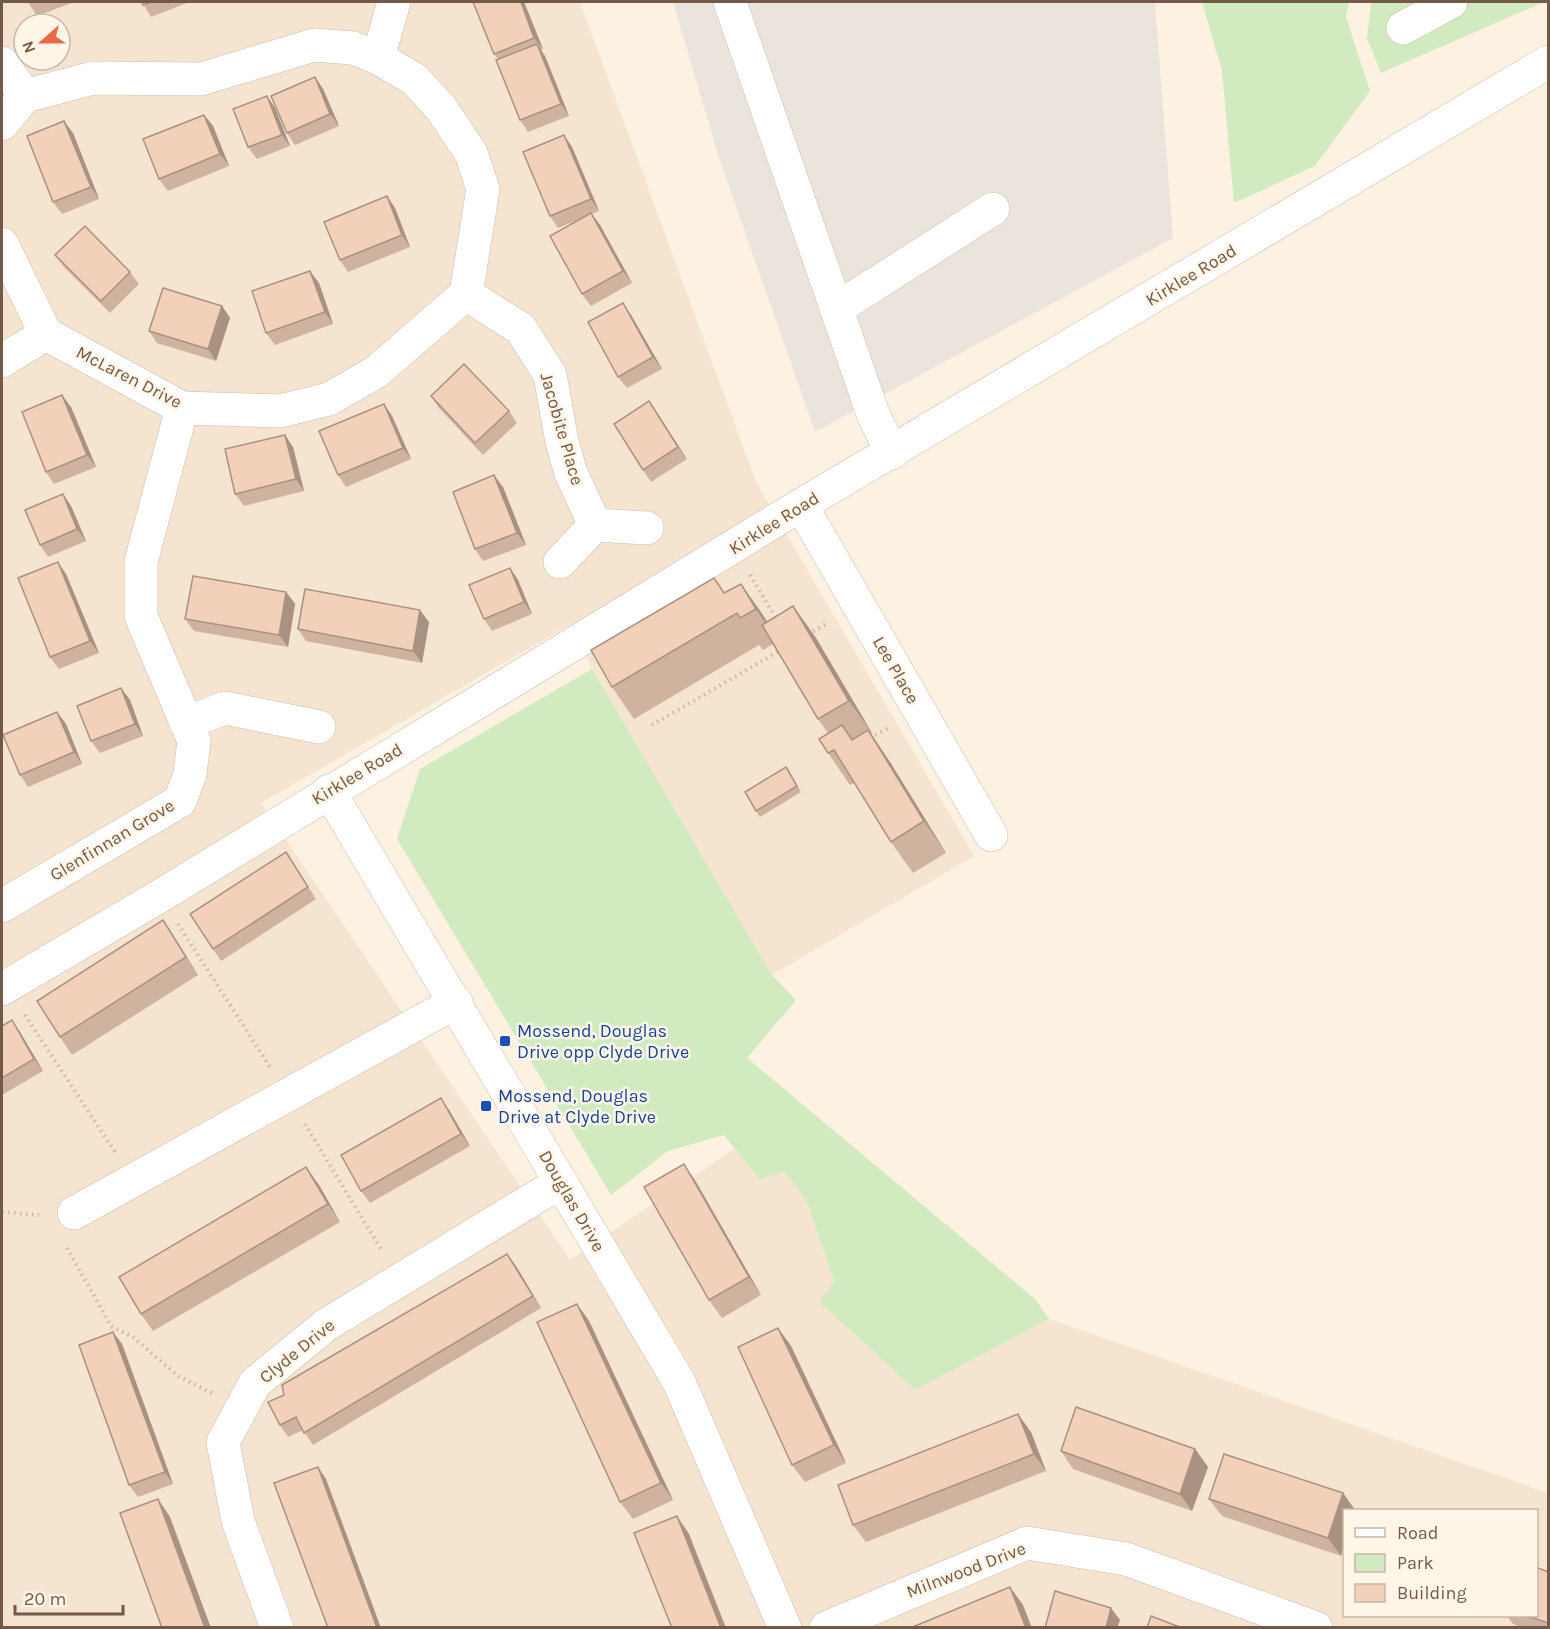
<svg xmlns="http://www.w3.org/2000/svg" width="1550" height="1629" font-family="Karla,sans-serif">
  <style>
    .residential { fill: #f4e4d0; fill-rule: evenodd }
    .industrial { fill: #ebe4dd }
    .green { fill: #d1eac0 }
    .lines { fill: none; stroke-linecap: round; stroke-linejoin: round }
    .minor-casing { stroke: #d0bcab; stroke-width: 34 }
    .path { stroke: #d7b39c; stroke-width: 4; stroke-dasharray: 1.5 4.5; stroke-linecap: butt }
    .minor { stroke: #fff; stroke-width: 33 }
    .wall { fill: #d0b39f }
    .shaded-wall { fill: #a99282 }
    .building { fill: #f2d0b9; stroke: #a99282; stroke-width: 1.5 }
    .transit-dot { fill: #1a4fb4; stroke: #fff6e8; stroke-width: 2 }
    .labels { text-anchor: middle; stroke-width: 5; stroke-linejoin: round; paint-order: stroke }
    .street-label { font-size: 18px; fill: #745848; stroke: #fff6e8 }
    .transit-label { font-size: 18px; fill: #164399; stroke: #fff6e8; text-anchor: start }
  </style>
  <rect width="100%" height="100%" fill="#fdf2e2"/>
  <path class="residential" d="M2 2H580L756 482 974 856 772 975 592 669 573 623 261 803 570 1260 735 1148 760 1179 785 1170 807 1202 835 1283 915 1390 1049 1319 1548 1493V1627L2 1628ZM24 24H60V60H24ZM1344 1510H1536V1616H1344Z"/>
  <path class="industrial" d="M673 2H1155L1173 238 815 432 719 158Z"/>
  <g class="green">
    <path d="M1202 2H1349L1346 17 1370 91 1315 166 1234 203 1222 71Z"/>
    <path d="M1371 2H1544L1381 73 1367 38Z"/>
    <path d="M592 669 772 975 796 1000 747 1058 1035 1299 1049 1319 915 1390 819 1301 835 1283 807 1202 785 1171 760 1179 724 1135 668 1151 611 1195 397 839 420 769Z"/>
  </g>
  <g class="lines">
    <g class="minor-casing">
      <g id="minor">
        <path d="M730 2 873 414 892 453"/>
        <path d="M1403 28 1451 2"/>
        <path d="M378 58 394 2"/>
        <path d="M2 63 25 96"/>
        <path d="M2 124 25 96 93 78 201 79 314 45 353 48 378 58 414 79 441 108 471 153 483 189 466 294 376 372 329 399 280 411 182 408 46 334 2 244"/>
        <path d="M466 294 521 329 550 375 562 442 571 473 595 525 560 562"/>
        <path d="M836 309 993 209"/>
        <path d="M2 361 46 334"/>
        <path d="M801 505 991 835"/>
        <path d="M595 525 647 528"/>
        <path d="M186 723 225 708 319 727"/>
        <path d="M329 791 679 1382 785 1628"/>
        <path d="M2 906 180 801 190 774 194 741 141 616V562L182 408"/>
        <path d="M2 989 160 896 801 505 1548 62"/>
        <path d="M74 1213 456 1002"/>
        <path d="M277 1628 238 1521 223 1442 255 1383 326 1325 561 1182"/>
        <path d="M826 1628 1027 1543 1126 1559 1316 1628"/>
      </g>
    </g>
    <g class="path">
      <path d="M750 575 777 620"/>
      <path d="M808 634 828 623"/>
      <path d="M652 725 781 650"/>
      <path d="M870 738 890 727"/>
      <path d="M178 924 270 1067"/>
      <path d="M25 1015 115 1152"/>
      <path d="M305 1124 382 1251"/>
      <path d="M2 1212 39 1215"/>
      <path d="M67 1248 111 1326 133 1337 178 1376 212 1393"/>
    </g>
    <use href="#minor" class="minor"/>
  </g>
  <g class="wall">
    <path d="M28 2H74L37 16Z"/>
    <path d="M142 2H189L151 17Z"/>
    <path d="M524 2 543 49 541 50 545 56 569 116 528 132 520 120 498 59 494 54Z"/>
    <path d="M315 77 323 89 339 126 295 145 287 133Z"/>
    <path d="M267 96 275 108 290 146 257 159 248 147Z"/>
    <path d="M204 115 213 126 229 166 168 191 159 179Z"/>
    <path d="M73 133 99 199 62 214 53 202Z"/>
    <path d="M572 147 599 211 592 214 600 225 632 283 591 306 582 294 580 219 558 228 550 216Z"/>
    <path d="M387 196 395 208 410 247 348 272 340 260Z"/>
    <path d="M55 255 130 272 139 284 110 313 64 267Z"/>
    <path d="M319 283 333 324 275 345 266 333Z"/>
    <path d="M623 303 631 315 662 369 627 388 618 377Z"/>
    <path d="M222 306 230 318 216 361 157 343 149 331Z"/>
    <path d="M431 396 509 411 517 423 483 455 439 408Z"/>
    <path d="M384 404 392 416 411 459 346 487 338 475Z"/>
    <path d="M71 407 96 467 54 484 46 472Z"/>
    <path d="M657 413 687 459 651 482 643 470Z"/>
    <path d="M293 447 304 491 244 506 235 494Z"/>
    <path d="M503 487 526 545 483 561 475 549Z"/>
    <path d="M63 494 71 506 86 541 48 557 40 545Z"/>
    <path d="M510 568 518 580 532 614 492 631 484 619Z"/>
    <path d="M66 574 99 653 59 669 50 657Z"/>
    <path d="M714 578 725 593 741 584 767 622 793 606 816 638 872 733H871L890 762 946 853 913 873 891 842 854 783 850 785 828 753V733L818 719 773 644 763 650 759 645 634 719 612 687Z"/>
    <path d="M286 592 295 604 288 647 194 631 185 619Z"/>
    <path d="M429 622 422 663 306 641 298 629Z"/>
    <path d="M121 688 130 700 143 736 100 753 91 741Z"/>
    <path d="M57 712 66 724 82 764 28 787 20 775Z"/>
    <path d="M790 773 801 792 760 817 756 811Z"/>
    <path d="M286 852 316 899 221 961 190 914Z"/>
    <path d="M163 920 198 975 72 1055 60 1037Z"/>
    <path d="M2 1026 20 1032 43 1071 2 1095Z"/>
    <path d="M449 1110 470 1146 370 1203 361 1191Z"/>
    <path d="M684 1164 696 1182 761 1295 722 1318 709 1300Z"/>
    <path d="M319 1185 340 1222 153 1331 141 1314Z"/>
    <path d="M516 1266 541 1308 313 1445 303 1430 288 1437 280 1425 284 1395Z"/>
    <path d="M577 1304 589 1321 673 1500 633 1519 620 1502Z"/>
    <path d="M778 1328 791 1346 846 1463 805 1482 792 1465Z"/>
    <path d="M122 1344 173 1484 138 1497 129 1485Z"/>
    <path d="M1031 1432 1046 1471 866 1542 853 1525Z"/>
    <path d="M1195 1449 1208 1467 1192 1511 1073 1469 1061 1451Z"/>
    <path d="M1343 1493 1355 1510 1341 1556 1222 1516 1209 1499Z"/>
    <path d="M1548 1572V1628H1523L1513 1624 1507 1616H1536Z"/>
  </g>
  <g class="shaded-wall">
    <path d="M521 2H524L543 49 534 38Z"/>
    <path d="M537 44 545 56 569 116 561 104Z"/>
    <path d="M315 77 323 89 339 126 330 114Z"/>
    <path d="M267 96 275 108 290 146 282 135Z"/>
    <path d="M204 115 213 126 229 166 220 154Z"/>
    <path d="M64 121 73 133 99 199 91 187Z"/>
    <path d="M564 135 572 147 599 211 591 199Z"/>
    <path d="M387 196 395 208 410 247 402 235Z"/>
    <path d="M591 213 600 225 632 283 623 271Z"/>
    <path d="M310 271 319 283 333 324 325 312Z"/>
    <path d="M623 303 631 315 662 369 653 357Z"/>
    <path d="M222 306 230 318 216 361 208 349Z"/>
    <path d="M62 395 71 407 96 467 87 455Z"/>
    <path d="M649 401 657 413 687 459 678 447Z"/>
    <path d="M384 404 392 416 411 459 403 448Z"/>
    <path d="M285 435 293 447 304 491 296 479Z"/>
    <path d="M494 475 503 487 526 545 517 533Z"/>
    <path d="M63 494 71 506 86 541 77 529Z"/>
    <path d="M58 562 66 574 99 653 90 641Z"/>
    <path d="M510 568 518 580 532 614 524 602Z"/>
    <path d="M741 584 763 615 778 641 756 609Z"/>
    <path d="M286 592 295 604 288 647 279 635Z"/>
    <path d="M793 606 816 638 872 733 849 701Z"/>
    <path d="M420 610 429 622 422 663 413 651Z"/>
    <path d="M121 688 130 700 143 736 135 724Z"/>
    <path d="M57 712 66 724 82 764 74 752Z"/>
    <path d="M868 730 890 762 946 853 924 821Z"/>
    <path d="M163 920 175 938 198 975 186 957Z"/>
    <path d="M12 1020 20 1032 43 1071 34 1059Z"/>
    <path d="M441 1098 449 1110 470 1146 461 1134Z"/>
    <path d="M684 1164 696 1182 761 1295 749 1277Z"/>
    <path d="M306 1167 319 1185 340 1222 328 1204Z"/>
    <path d="M507 1254 516 1266 541 1308 533 1296Z"/>
    <path d="M577 1304 589 1321 673 1500 661 1483Z"/>
    <path d="M778 1328 791 1346 846 1463 834 1445Z"/>
    <path d="M113 1332 122 1344 173 1484 165 1472Z"/>
    <path d="M1018 1414 1031 1432 1046 1471 1034 1454Z"/>
    <path d="M1195 1449 1208 1467 1192 1511 1180 1494Z"/>
    <path d="M318 1467 326 1479 381 1628H377Z"/>
    <path d="M1343 1493 1355 1510H1344V1544L1341 1556 1328 1538Z"/>
    <path d="M158 1499 170 1517 211 1628H205Z"/>
    <path d="M677 1516 689 1534 726 1628H721Z"/>
    <path d="M1010 1587 1023 1605 1032 1628H1026Z"/>
    <path d="M1111 1608 1120 1620 1117 1628H1106Z"/>
  </g>
  <g class="building">
    <path d="M142 2H151L143 5Z"/>
    <path d="M473 2H521L534 38 494 54Z"/>
    <path d="M537 44 561 104 520 120 496 60Z"/>
    <path d="M315 77 330 114 287 133 271 96Z"/>
    <path d="M267 96 282 135 248 147 233 109Z"/>
    <path d="M204 115 220 154 159 179 143 139Z"/>
    <path d="M64 121 91 187 53 202 27 136Z"/>
    <path d="M564 135 591 199 550 216 523 152Z"/>
    <path d="M387 196 402 235 340 260 324 222Z"/>
    <path d="M591 213 623 271 582 294 550 236Z"/>
    <path d="M85 226 130 272 101 301 55 255Z"/>
    <path d="M310 271 325 312 266 333 252 291Z"/>
    <path d="M163 288 222 306 208 349 149 331Z"/>
    <path d="M623 303 653 357 618 377 588 322Z"/>
    <path d="M464 364 509 411 475 443 431 396Z"/>
    <path d="M62 395 87 455 46 472 22 412Z"/>
    <path d="M649 401 678 447 643 470 614 424Z"/>
    <path d="M384 404 403 448 338 475 319 431Z"/>
    <path d="M285 435 296 479 235 494 225 449Z"/>
    <path d="M494 475 517 533 475 549 453 492Z"/>
    <path d="M63 494 77 529 40 545 25 510Z"/>
    <path d="M58 562 90 641 50 657 18 578Z"/>
    <path d="M510 568 524 602 484 619 469 585Z"/>
    <path d="M193 576 286 592 279 635 185 619Z"/>
    <path d="M714 578 724 593 741 584 756 609 740 618 737 613 612 687 591 650Z"/>
    <path d="M305 589 420 610 413 651 298 629Z"/>
    <path d="M793 606 849 701 818 719 762 625Z"/>
    <path d="M121 688 135 724 91 741 77 706Z"/>
    <path d="M57 712 74 752 20 775 3 735Z"/>
    <path d="M842 725 852 740 868 730 924 821 891 842 834 750 828 753 819 739Z"/>
    <path d="M786 767 797 786 756 811 745 792Z"/>
    <path d="M286 852 308 887 213 949 190 914Z"/>
    <path d="M163 920 186 957 60 1037 37 1001Z"/>
    <path d="M12 1020 34 1059 2 1078V1026Z"/>
    <path d="M441 1098 461 1134 361 1191 341 1155Z"/>
    <path d="M684 1164 749 1277 709 1300 644 1187Z"/>
    <path d="M306 1167 328 1204 141 1314 119 1277Z"/>
    <path d="M507 1254 533 1296 304 1433 296 1417 280 1425 268 1402 284 1395 282 1385Z"/>
    <path d="M577 1304 661 1483 620 1502 537 1322Z"/>
    <path d="M778 1328 834 1445 792 1465 738 1347Z"/>
    <path d="M113 1332 165 1472 129 1485 79 1345Z"/>
    <path d="M1076 1407 1195 1449 1180 1494 1061 1451Z"/>
    <path d="M1018 1414 1034 1454 853 1525 838 1485Z"/>
    <path d="M1224 1454 1343 1493 1328 1538 1209 1499Z"/>
    <path d="M318 1467 377 1628H328L274 1483Z"/>
    <path d="M158 1499 205 1628H162L120 1513Z"/>
    <path d="M677 1516 721 1628H672L634 1533Z"/>
    <path d="M1536 1567 1548 1572V1623L1527 1616H1536Z"/>
    <path d="M1010 1587 1026 1628H910Z"/>
    <path d="M1055 1591 1111 1608 1106 1628H1045Z"/>
    <path d="M1151 1616 1182 1628H1147Z"/>
  </g>
  <g class="transit-dot">
    <rect x="499" y="1035" width="12" height="12" rx="3"/>
    <rect x="480" y="1100" width="12" height="12" rx="3"/>
  </g>
  <g class="labels">
    <g class="street-label">
      <text transform="translate(1191 275) rotate(-31)" y="6">Kirklee Road</text>
      <text transform="translate(129 377) rotate(27)" y="6">McLaren Drive</text>
      <text transform="translate(562 429) rotate(74)" y="6">Jacobite Place</text>
      <text transform="translate(774 523) rotate(-32)" y="6">Kirklee Road</text>
      <text transform="translate(896 670) rotate(60)" y="6">Lee Place</text>
      <text transform="translate(357 774) rotate(-31)" y="6">Kirklee Road</text>
      <text transform="translate(112 840) rotate(-31)" y="6">Glenfinnan Grove</text>
      <text transform="translate(572 1201) rotate(60)" y="6">Douglas Drive</text>
      <text transform="translate(297 1351) rotate(-39)" y="6">Clyde Drive</text>
      <text transform="translate(966 1570) rotate(-21)" y="6">Milnwood Drive</text>
    </g>
    <g class="transit-label">
      <text x="517" y="1037">Mossend, Douglas<tspan x="517" dy="21">Drive opp Clyde Drive</tspan></text>
      <text x="498" y="1102">Mossend, Douglas<tspan x="498" dy="21">Drive at Clyde Drive</tspan></text>
    </g>
  </g>
  <rect width="1550" height="1629" fill="none" stroke="#745848" stroke-width="6"/>
  <rect x="1343" y="1509" width="195" height="108" fill="#fff6e8" stroke="#c7b7a8" stroke-width="1.5"/>
  <rect x="1355" y="1528" width="30" height="9" fill="#ffffff" stroke="#c7b7a8" stroke-width="1.5"/>
  <text x="1397" y="1539" font-size="18" fill="#745848">Road</text>
  <rect x="1355" y="1554" width="30" height="18" fill="#d1eac0" stroke="#c7b7a8" stroke-width="1.5"/>
  <text x="1397" y="1569" font-size="18" fill="#745848">Park</text>
  <rect x="1355" y="1584" width="30" height="18" fill="#f2d0b9" stroke="#c7b7a8" stroke-width="1.5"/>
  <text x="1397" y="1599" font-size="18" fill="#745848">Building</text>
  <g transform="translate(42 42) rotate(249)"><circle r="28" fill="#fff6e8" stroke="#c7b7a8" stroke-width="1.5"/>
  <path d="M0-4.5L10 22L0 15L-10 22Z" fill="#e96a44"/>
  <text y="-9" font-size="16" font-weight="bold" text-anchor="middle" fill="#745848">N</text>
  </g>
  <path d="M15 1605v9h108v-9" fill="none" stroke="#745848" stroke-width="3"/>
  <text x="24" y="1605" font-size="18" fill="#745848" stroke="#fff6e8" stroke-width="4.5" paint-order="stroke">20 m</text>
</svg>
